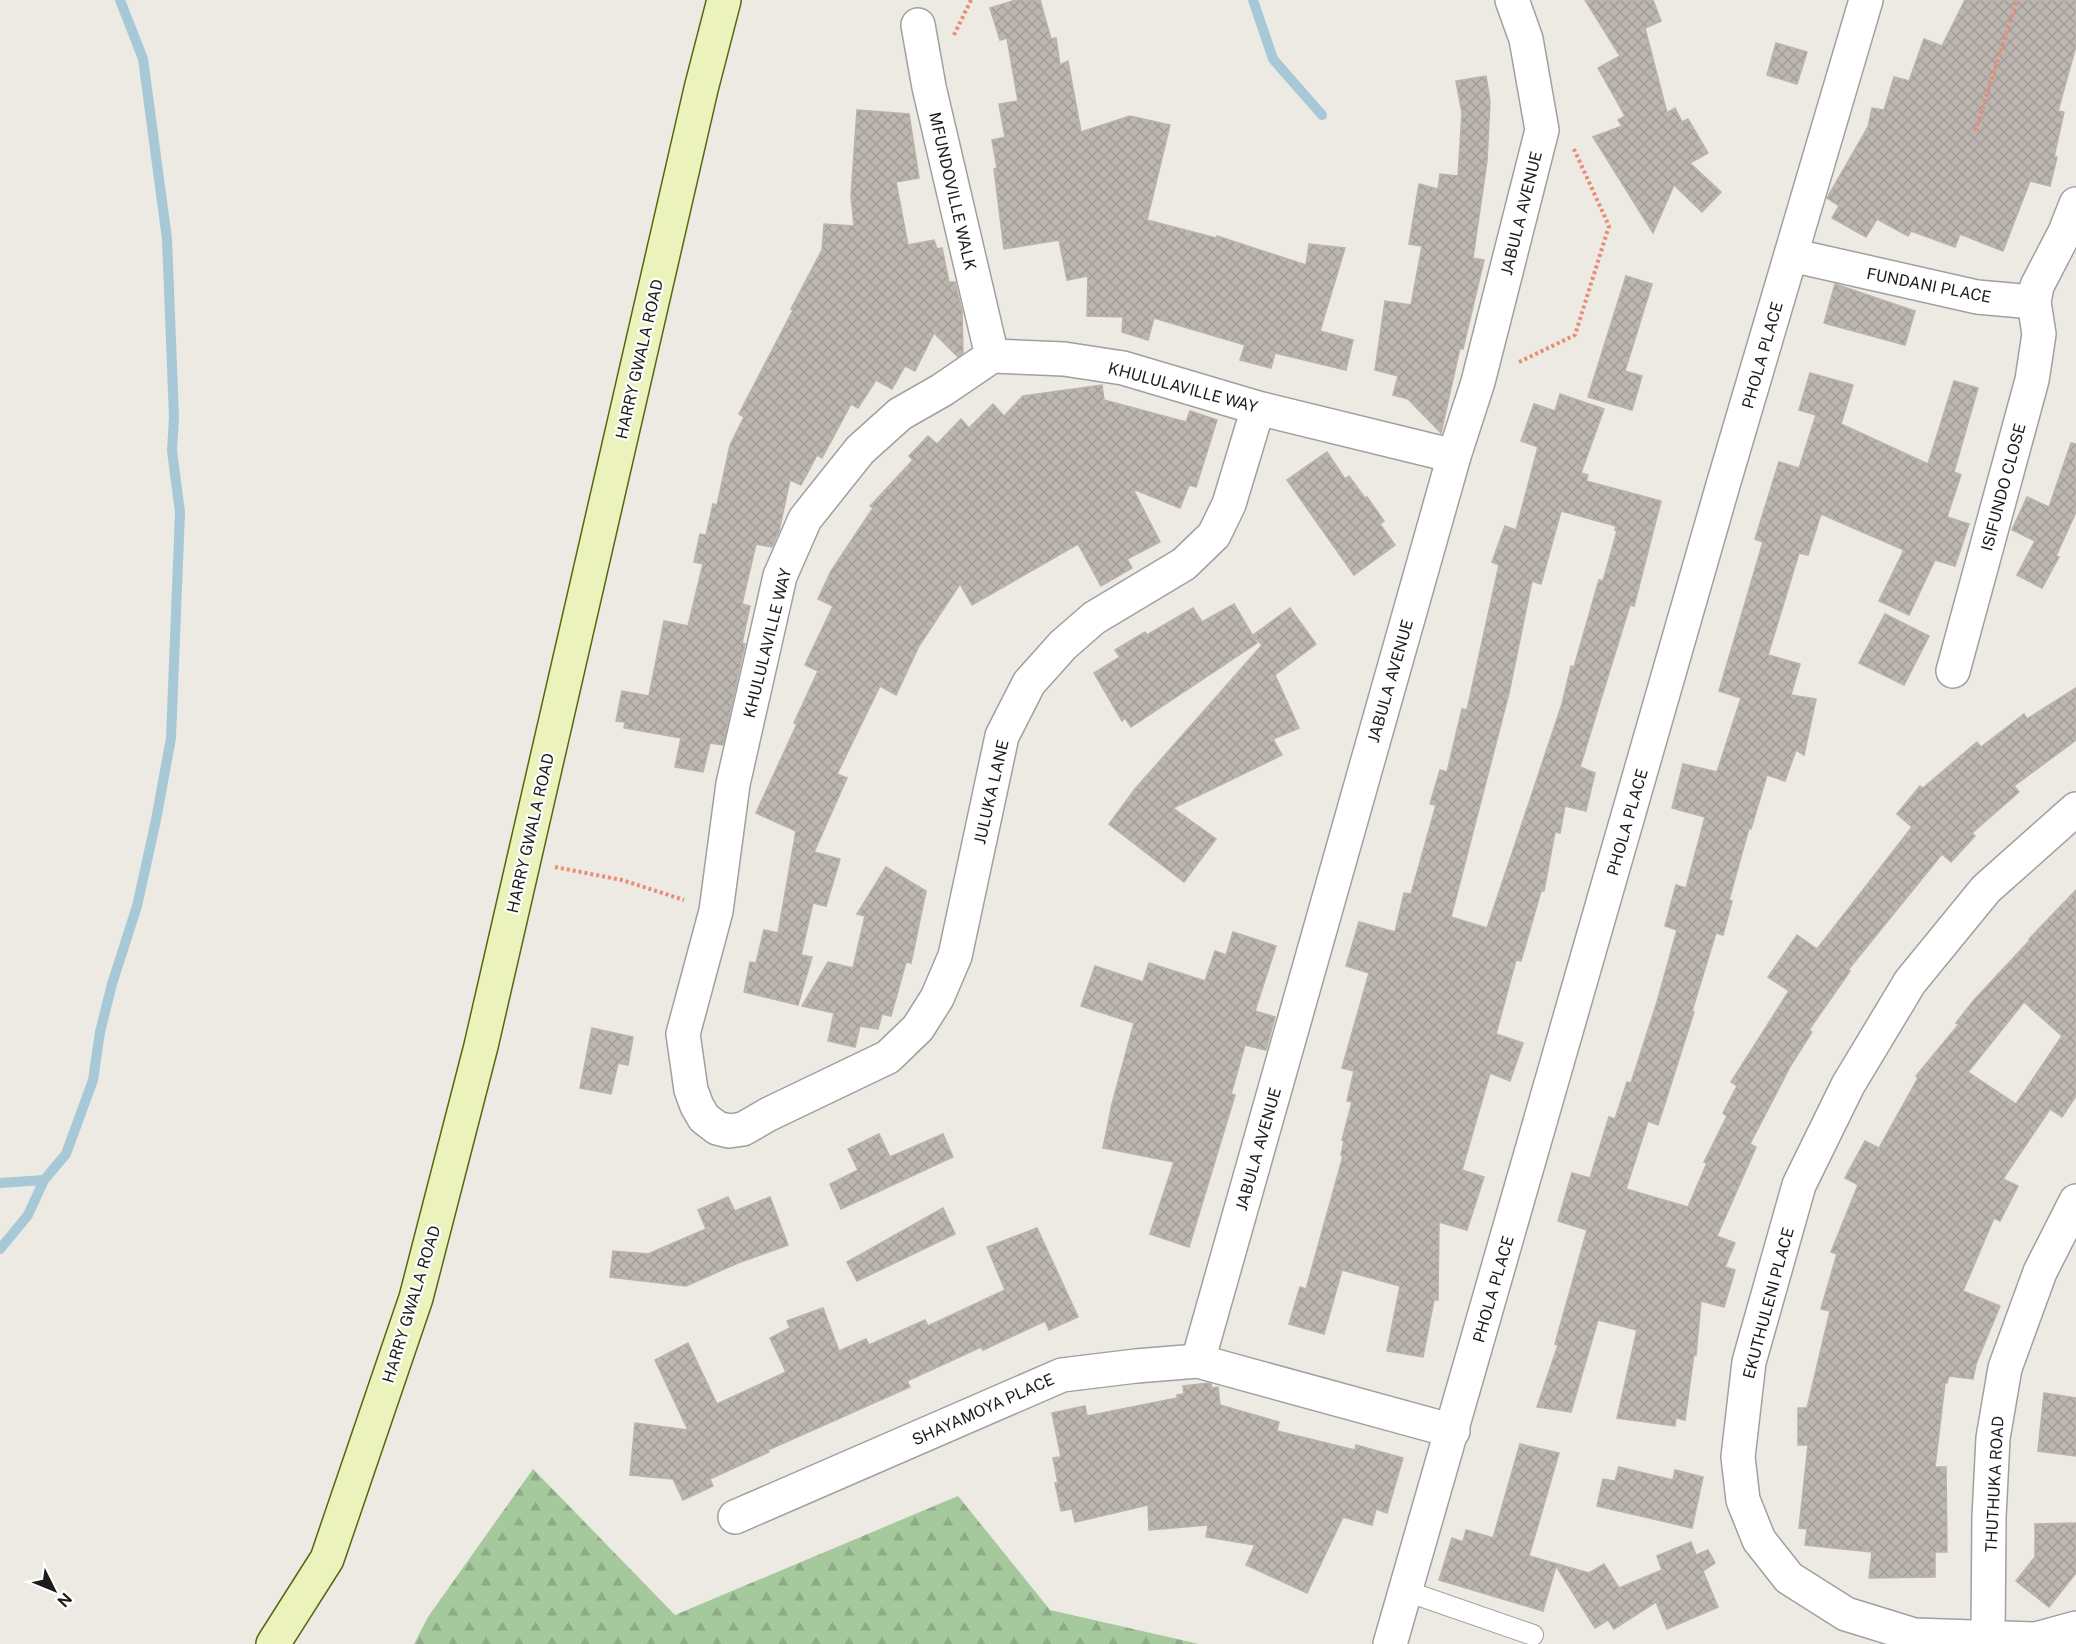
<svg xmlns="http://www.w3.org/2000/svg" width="2076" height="1644" font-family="'Public Sans',sans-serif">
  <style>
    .forest { fill: url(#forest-firs) }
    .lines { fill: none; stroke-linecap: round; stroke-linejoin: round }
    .stream { stroke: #a7c8d6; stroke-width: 10 }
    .building { fill: url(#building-cross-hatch); stroke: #bcb2a7; stroke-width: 1.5; fill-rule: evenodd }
    .lane-casing { stroke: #a0a0a0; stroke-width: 22 }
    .street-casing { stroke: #a0a0a0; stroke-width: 36 }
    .secondary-casing { stroke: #566710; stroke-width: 36 }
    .path { stroke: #eb8b76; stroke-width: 4; stroke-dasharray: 3 3; stroke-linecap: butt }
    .lane { stroke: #fff; stroke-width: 20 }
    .street { stroke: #fff; stroke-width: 33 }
    .secondary { stroke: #ebf2bb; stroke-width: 33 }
    .labels { text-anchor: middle; stroke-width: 4.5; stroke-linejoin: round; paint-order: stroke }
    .street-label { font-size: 16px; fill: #1c1c1c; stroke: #fff }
  </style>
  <defs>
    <pattern id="forest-firs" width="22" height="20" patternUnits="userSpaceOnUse" patternTransform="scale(1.5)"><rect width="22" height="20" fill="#a5c89c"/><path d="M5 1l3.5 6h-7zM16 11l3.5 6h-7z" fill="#8dab86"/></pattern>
    <pattern id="building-cross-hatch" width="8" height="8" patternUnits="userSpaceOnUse" patternTransform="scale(1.5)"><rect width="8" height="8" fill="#bcb6b0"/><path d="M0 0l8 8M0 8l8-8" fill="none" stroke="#a19c97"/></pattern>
  </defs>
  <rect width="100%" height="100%" fill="#eceae3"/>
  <path class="forest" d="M533 1469 675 1615 958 1496 1050 1610 1199 1644H414L428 1617Z"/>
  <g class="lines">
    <g class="stream">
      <path d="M1253 0 1273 59 1322 115"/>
      <path d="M0 1183 44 1180"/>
      <path d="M0 1249 28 1215 44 1180 66 1154 93 1080 100 1032 112 984 137 906 156 820 171 738 180 512 172 451 174 417 167 239 143 59 120 0"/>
    </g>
  </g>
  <g class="building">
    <path d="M1016 0H1040L1051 39 1056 38 1060 65 1068 61 1081 132 1130 116 1170 125 1147 220 1216 238 1217 236 1306 265 1309 244 1345 248 1320 331 1353 340 1346 370 1275 353 1271 368 1240 360 1245 345 1154 318 1148 340 1122 332 1123 317 1087 316 1088 276 1067 280 1059 240 1004 249 994 169 997 168 992 140 1005 137 999 104 1018 101 1007 38 1000 40 990 8Z"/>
    <path d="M1585 0H1653L1661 21 1645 28 1667 113 1675 108 1682 122 1688 119 1708 153 1690 163 1721 192 1702 212 1674 185 1653 233 1593 137 1622 126 1618 120 1625 116 1598 68 1620 56Z"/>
    <path d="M1965 0H2076V46L2058 111 2064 112 2054 157H2057L2050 186 2030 181 2003 251 1960 234 1955 247 1911 231 1908 236 1877 219 1866 237 1832 218 1839 206 1827 198 1868 127 1872 108 1884 110 1894 77 1909 81 1924 39 1942 46Z"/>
    <path d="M1776 43 1807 52 1797 84 1767 75Z"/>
    <path d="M1486 76 1490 101 1487 161 1473 258 1484 260 1463 349 1460 348 1441 433 1408 399 1393 395 1398 376 1375 370 1385 301 1411 305 1422 246 1409 244 1419 184 1438 189 1440 174 1458 176 1462 113 1456 81Z"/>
    <path d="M857 110 909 114 919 178 896 182 908 245 934 240 937 249 942 248 949 282H955L962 311 963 353 958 357 934 333 915 371 905 366 892 389 876 380 858 408 851 404 822 458 817 455 801 485 790 480 779 531 772 547 756 544 742 604 750 606 742 643 745 644 723 745 710 743 703 772 675 767 681 738 624 728 625 722 616 721 622 691 649 696 664 621 688 626 703 564 694 562 700 534 706 535 713 504 717 505 730 445 744 417 739 414 793 310 791 309 822 250 824 224 854 226 851 196Z"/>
    <path d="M1626 276 1652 284 1625 371 1642 376 1632 410 1588 397Z"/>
    <path d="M1835 284 1915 311 1905 345 1824 323Z"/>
    <path d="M1810 373 1853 385 1841 424 1928 464 1954 381 1978 388 1954 472 1961 475 1947 517 1969 524 1955 566 1935 560 1909 615 1879 601 1904 550 1821 514 1808 555 1799 553 1768 655 1800 664 1791 695 1816 699 1804 755 1796 750 1785 781 1767 775 1751 829 1749 828 1729 900 1732 901 1723 935 1716 933 1692 1011 1694 1012 1680 1056 1658 1125 1648 1121 1626 1189 1688 1207 1707 1163 1704 1162 1727 1116 1723 1113 1737 1086 1731 1082 1789 991 1768 977 1797 935 1817 949 1912 827 1897 814 1920 786 1923 788 1977 742 1981 747 2024 714 2027 719 2076 688V740L2014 786 2019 792 1972 833 1975 836 1951 862 1942 854 1848 970 1850 971 1809 1030 1812 1032 1791 1065 1750 1144 1756 1147 1717 1236 1735 1243 1725 1267 1735 1270 1724 1307 1701 1301 1696 1355 1694 1354 1685 1420 1676 1418 1675 1426 1617 1418 1637 1330 1598 1320 1571 1412 1537 1407 1558 1345 1555 1344 1587 1230 1558 1221 1572 1173 1590 1178 1609 1117 1615 1119 1627 1082 1631 1083 1657 1002 1677 930 1665 926 1676 885 1686 888 1705 817 1672 808 1683 764 1717 772 1741 698 1719 691 1763 542 1755 539 1779 462 1799 468 1816 415 1799 410Z"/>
    <path d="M1102 385 1104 400 1186 422 1190 411 1217 420 1196 487 1189 485 1180 508 1133 489 1160 542 1127 559 1132 568 1101 586 1078 544 972 605 960 584 919 646 896 695 880 686 837 774 847 778 814 852 840 859 826 906 813 903 801 955 812 957 798 1005 744 992 750 962 756 963 764 930 778 933 796 831 756 813 797 724 794 723 818 671 805 665 833 606 818 599 831 571 873 508 870 506 913 460 909 456 928 436 937 444 961 419 969 428 993 404 1004 416 1023 396Z"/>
    <path d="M1560 394 1604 409 1581 473 1588 475 1586 481 1661 501 1634 606 1630 605 1580 767 1595 773 1586 811 1565 806 1560 833 1555 832 1544 891H1541L1521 961 1516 960 1496 1034 1523 1043 1510 1081 1490 1073 1462 1170 1484 1177 1467 1230 1439 1222 1438 1300H1434L1423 1357 1387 1351 1400 1286 1342 1270 1324 1334 1289 1324 1300 1287 1306 1289 1343 1156 1341 1155 1344 1141 1342 1140 1352 1102 1347 1101 1354 1071 1342 1068 1369 973 1346 966 1359 922 1395 932 1404 893 1411 894 1436 805 1430 804 1440 770 1447 772 1462 709 1467 710 1499 565 1492 562 1505 526 1516 530 1538 447 1521 441 1534 404 1555 411ZM1561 511 1616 526 1615 530 1617 531 1603 581 1599 580 1574 667 1571 666 1562 704 1487 928 1451 917 1509 693 1532 581 1541 584Z"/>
    <path d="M2071 443 2076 444V512L2056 556 2059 557 2042 588 2017 575 2035 541 2012 530 2027 497 2049 507Z"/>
    <path d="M1327 452 1345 479 1349 476 1365 498 1367 497 1384 521 1380 524 1395 545 1354 575 1287 480Z"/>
    <path d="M1234 604 1257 643 1131 727 1125 718 1122 721 1094 673 1120 657 1115 650 1145 632 1147 635 1193 608 1202 622Z"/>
    <path d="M1290 608 1316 644 1275 675 1299 728 1273 739 1282 755 1173 808 1216 839 1184 882 1109 824 1135 789 1262 645 1253 635Z"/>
    <path d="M1885 614 1929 636 1904 685 1859 663Z"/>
    <path d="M886 867 926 891 911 963 906 962 891 1016 882 1014 878 1029 860 1026 855 1047 828 1041 834 1013 802 1006 828 962 853 968 865 916 857 914Z"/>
    <path d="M2076 890V1096L2062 1117 2050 1109 2003 1179 2018 1186 2000 1221 1994 1218 1963 1291 2000 1306 1976 1364 1973 1379 1949 1376 1947 1383H1945L1935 1467H1946L1947 1552H1935V1577L1869 1578 1872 1552 1805 1545 1807 1529 1799 1528 1808 1445H1798V1408H1807L1830 1311 1821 1309 1837 1254 1831 1252 1858 1185 1845 1178 1865 1141 1879 1148 1918 1078 1916 1076 1959 1024 1956 1023 1974 1000 2030 940 2029 939ZM2024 1002 2062 1036 2016 1104 1968 1072Z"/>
    <path d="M1233 932 1276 946 1255 1011 1275 1017 1266 1050 1245 1045 1231 1094 1235 1095 1189 1247 1150 1234 1174 1162 1103 1148 1112 1104 1134 1023 1081 1006 1095 966 1143 982 1149 963 1205 981 1215 951 1226 955Z"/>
    <path d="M592 1028 633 1037 628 1065 618 1063 611 1094 580 1088Z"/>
    <path d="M879 1134 890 1157 943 1134 953 1157 841 1209 830 1184 858 1170 848 1149Z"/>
    <path d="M728 1197 735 1211 770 1197 788 1245 738 1263 686 1286 610 1277 613 1251 648 1254 706 1229 698 1210Z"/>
    <path d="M943 1208 955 1234 857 1281 847 1262Z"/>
    <path d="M1037 1228 1078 1317 1049 1330 1045 1321 983 1350 981 1347 907 1381 910 1387 768 1450 769 1452 710 1479 713 1486 683 1500 673 1479 630 1475 635 1423 688 1430 655 1360 688 1343 717 1404 786 1372 770 1338 790 1328 787 1321 823 1308 839 1351 866 1339 869 1345 925 1320 928 1326 1005 1290 987 1247Z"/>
    <path d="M1209 1383 1211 1384 1212 1388 1218 1387 1220 1405 1279 1422 1277 1431 1355 1450 1356 1445 1403 1458 1387 1513 1376 1509 1372 1525 1343 1517 1307 1593 1246 1565 1255 1545 1206 1537 1208 1525 1149 1530 1148 1505 1075 1522 1072 1509 1061 1511 1055 1483H1058L1053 1458 1061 1457 1052 1413 1085 1406 1087 1416 1177 1398V1395L1184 1394 1183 1386Z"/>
    <path d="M2044 1393 2076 1398V1456L2038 1451Z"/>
    <path d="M1520 1444 1559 1453 1529 1556 1589 1573 1604 1564 1619 1588 1662 1570 1657 1556 1691 1542 1696 1555 1708 1550 1715 1563 1703 1571 1718 1607 1667 1629 1656 1602 1614 1629 1608 1620 1595 1628 1556 1566 1543 1611 1439 1580 1452 1538 1463 1542 1466 1530 1493 1538Z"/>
    <path d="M1619 1467 1673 1480 1675 1470 1703 1477 1692 1528 1597 1506 1603 1479 1615 1481Z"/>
    <path d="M2076 1523V1573L2049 1607 2016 1581 2035 1557V1524Z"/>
  </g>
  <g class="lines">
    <g class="lane-casing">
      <path id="lane" d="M1406 1591 1533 1635"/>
    </g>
    <g class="street-casing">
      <g id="street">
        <path d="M918 25 929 87 992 356"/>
        <path d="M1791 255 1977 297 2034 302"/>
        <path d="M1258 408 1229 504 1214 535 1184 564 1094 618 1063 645 1029 683 1002 736 955 956 937 998 918 1028 888 1057 769 1114 743 1129 729 1131 717 1128 704 1118 697 1106 691 1090 683 1034 716 911 733 784 780 576 805 519 860 450 900 414 942 390 992 356 1064 359 1123 368 1258 408 1454 456"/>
        <path d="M1953 671 2032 380 2039 334 2034 302 2037 286 2065 232 2076 204"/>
        <path d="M2076 809 1986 889 1910 982 1848 1085 1799 1185 1749 1362 1738 1457 1743 1500 1759 1540 1789 1578 1846 1614 1914 1635 2036 1639 2076 1628"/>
        <path d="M1198 1361 1454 456 1478 382 1542 130 1526 39 1512 0"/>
        <path d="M735 1517 1062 1375 1136 1366 1198 1361 1453 1431"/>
        <path d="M1988 1638 1989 1517 1993 1438 2005 1368 2040 1272 2076 1201"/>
        <path d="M1390 1644 1723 485 1866 0"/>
      </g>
    </g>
    <g class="secondary-casing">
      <path id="secondary" d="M273 1644 327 1559 416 1298 481 1046 701 89 724 0"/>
    </g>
    <g class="path">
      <path d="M954 35 971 0"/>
      <path d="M1975 131 2017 0"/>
      <path d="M1519 362 1575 335 1609 226 1573 147"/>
      <path d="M555 867 622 880 684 900"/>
    </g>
    <use href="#lane" class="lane"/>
    <use href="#street" class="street"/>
    <use href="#secondary" class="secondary"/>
  </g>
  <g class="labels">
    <g class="street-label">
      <text transform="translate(953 191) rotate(77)" y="6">MFUNDOVILLE WALK</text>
      <text transform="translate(1521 213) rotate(-76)" y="6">JABULA AVENUE</text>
      <text transform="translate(1929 285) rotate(11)" y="6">FUNDANI PLACE</text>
      <text transform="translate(1762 355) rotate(-74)" y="6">PHOLA PLACE</text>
      <text transform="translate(639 359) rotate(-77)" y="6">HARRY GWALA ROAD</text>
      <text transform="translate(1183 387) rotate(15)" y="6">KHULULAVILLE WAY</text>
      <text transform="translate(2003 487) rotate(-75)" y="6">ISIFUNDO CLOSE</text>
      <text transform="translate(767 643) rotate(-76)" y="6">KHULULAVILLE WAY</text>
      <text transform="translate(1390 681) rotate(-74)" y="6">JABULA AVENUE</text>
      <text transform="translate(991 792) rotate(-77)" y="6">JULUKA LANE</text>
      <text transform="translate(1627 822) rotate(-74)" y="6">PHOLA PLACE</text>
      <text transform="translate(530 833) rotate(-77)" y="6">HARRY GWALA ROAD</text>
      <text transform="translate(1258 1149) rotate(-74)" y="6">JABULA AVENUE</text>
      <text transform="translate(1493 1289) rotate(-74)" y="6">PHOLA PLACE</text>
      <text transform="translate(1768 1303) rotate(-75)" y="6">EKUTHULENI PLACE</text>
      <text transform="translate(411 1304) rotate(-73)" y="6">HARRY GWALA ROAD</text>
      <text transform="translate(983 1409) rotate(-24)" y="6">SHAYAMOYA PLACE</text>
      <text transform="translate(1994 1484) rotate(-87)" y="6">THUTHUKA ROAD</text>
    </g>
  </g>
  <g transform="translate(54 1590) rotate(133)" stroke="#ffffff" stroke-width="4.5" paint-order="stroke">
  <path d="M0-4.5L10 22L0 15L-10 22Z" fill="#1c1c1c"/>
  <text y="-9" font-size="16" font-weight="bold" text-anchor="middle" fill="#1c1c1c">N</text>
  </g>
</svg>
